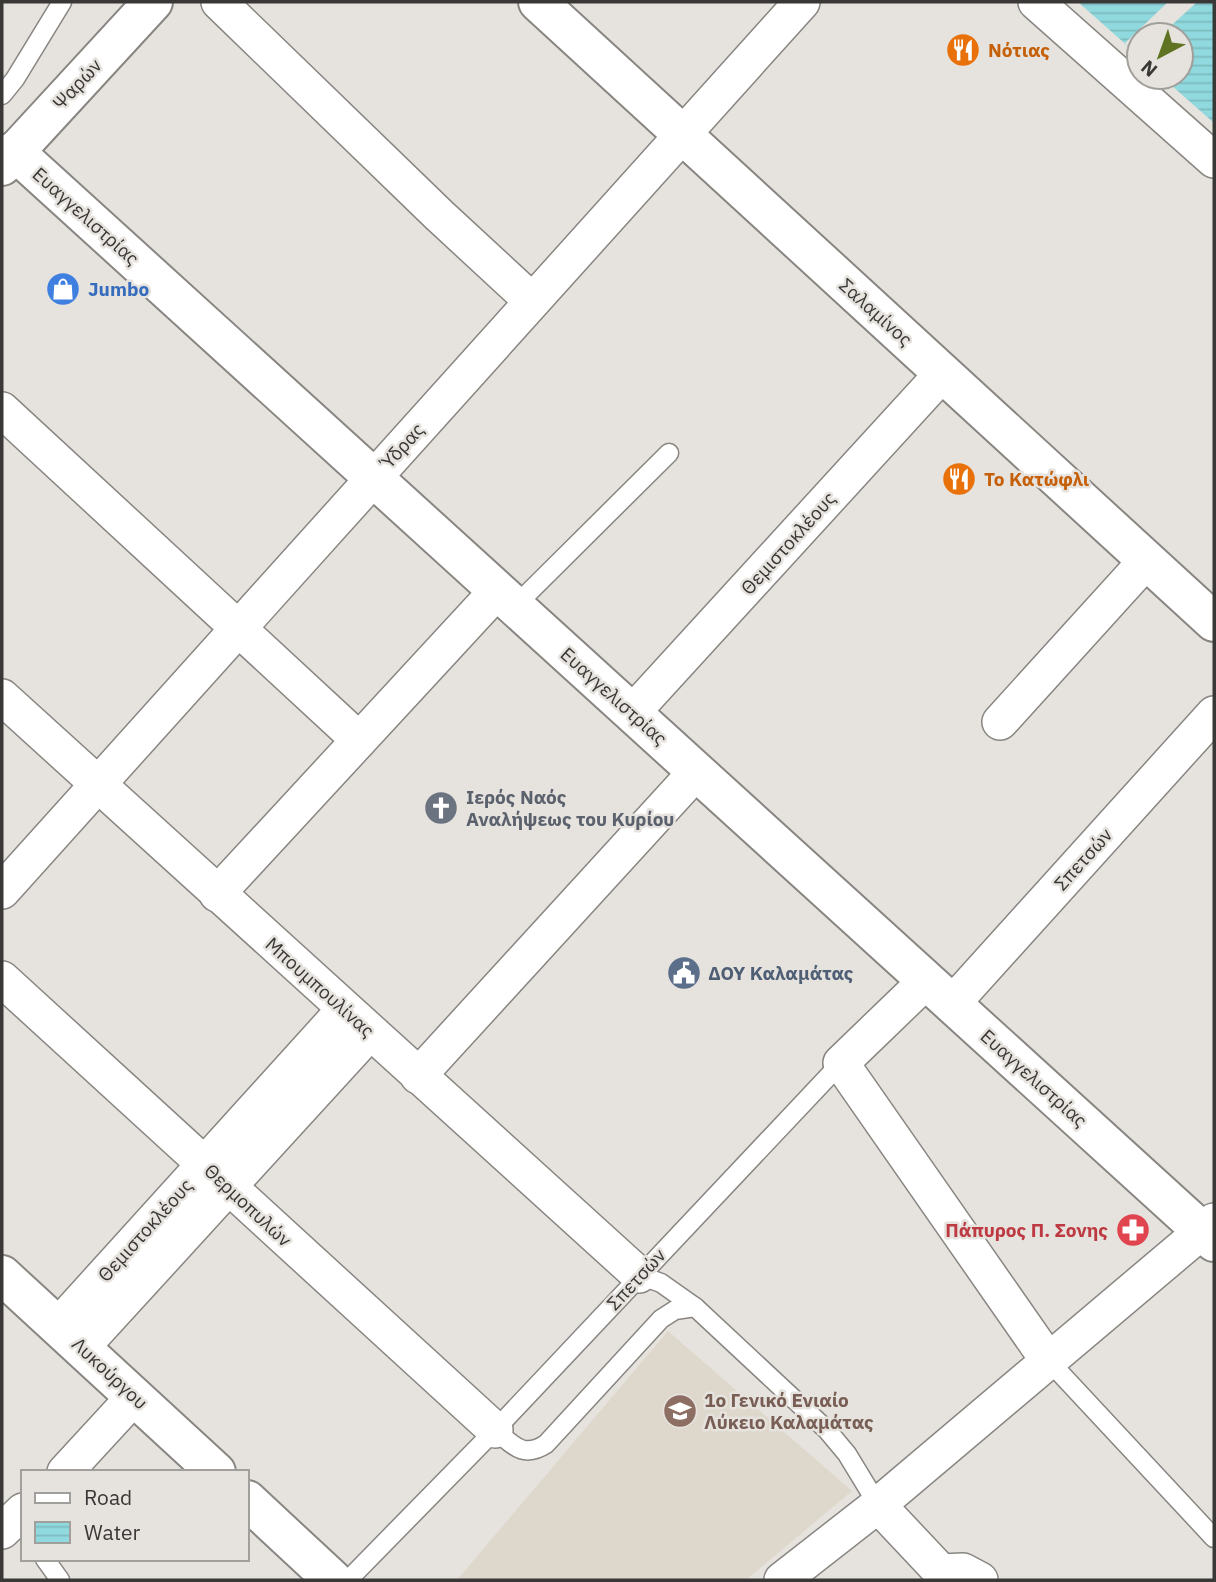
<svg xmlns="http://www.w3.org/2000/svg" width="1216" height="1582" font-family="'IBM Plex Sans',sans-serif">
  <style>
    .built { fill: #ded7cb }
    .water { fill: url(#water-rules) }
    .pier { fill: #e6e3de }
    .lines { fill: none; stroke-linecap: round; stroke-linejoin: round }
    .service-casing { stroke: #898682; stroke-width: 21 }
    .minor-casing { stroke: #898682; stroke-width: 38 }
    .tertiary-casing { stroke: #898682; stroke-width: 42 }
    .secondary-casing { stroke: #898682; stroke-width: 42 }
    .service { stroke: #fff; stroke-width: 18 }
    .minor { stroke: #fff; stroke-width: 35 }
    .tertiary { stroke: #fff; stroke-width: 38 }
    .secondary { stroke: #fff; stroke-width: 38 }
    .labels { text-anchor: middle; stroke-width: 5; stroke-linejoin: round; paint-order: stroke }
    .food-label { font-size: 19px; font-weight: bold; fill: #c56008; stroke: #e6e3de; text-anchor: start }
    .street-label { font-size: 19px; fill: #3a3836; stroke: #e6e3de }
    .shop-label { font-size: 19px; font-weight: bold; fill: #366cbe; stroke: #e6e3de; text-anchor: start }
    .worship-label { font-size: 19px; font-weight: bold; fill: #5b616d; stroke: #e6e3de; text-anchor: start }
    .service-label { font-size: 19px; font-weight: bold; fill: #4e5e75; stroke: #e6e3de; text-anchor: start }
    .health-label { font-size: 19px; font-weight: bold; fill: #be3a42; stroke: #e6e3de; text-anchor: end }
    .education-label { font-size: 19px; font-weight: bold; fill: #785e54; stroke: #e6e3de; text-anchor: start }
  </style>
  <defs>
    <pattern id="water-rules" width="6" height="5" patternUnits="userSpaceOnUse" patternTransform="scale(1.75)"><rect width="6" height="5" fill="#90d9de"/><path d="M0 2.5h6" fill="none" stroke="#7dbbbf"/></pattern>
  </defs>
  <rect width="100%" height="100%" fill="#e6e3de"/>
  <path class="built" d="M668 1331 852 1491 746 1580H457Z"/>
  <path class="water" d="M1078 2H1214V123L1162 77H1181V35H1139V56Z"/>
  <path class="pier" d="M1168 2H1197L1161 35H1139V56L1125 43Z"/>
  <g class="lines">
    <g class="service-casing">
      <g id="service">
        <path d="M2 95 15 79 62 2"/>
        <path d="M515 606 669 453"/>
        <path d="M639 1275 661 1283 695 1307"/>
        <path d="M1048 1360 1214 1538"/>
        <path d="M495 1430C513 1445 523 1459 546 1444L661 1319 675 1310 695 1307 827 1430 847 1454 878 1505"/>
        <path d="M45 1559 60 1580"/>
        <path d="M348 1580 495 1430 841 1063"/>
      </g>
    </g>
    <g class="minor-casing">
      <g id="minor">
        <path d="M219 2 439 215 532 301"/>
        <path d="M1036 2 1214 160"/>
        <path d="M2 410 359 740"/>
        <path d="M2 697 639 1275"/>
        <path d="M632 713 943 373"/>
        <path d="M1000 722 1147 560"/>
        <path d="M2 891 802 2"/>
        <path d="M217 894 498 590"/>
        <path d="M2 979 495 1430"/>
        <path d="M927 980 841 1063 1048 1360"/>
        <path d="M952 1004 1214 714"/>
        <path d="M418 1076 697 771"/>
        <path d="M58 1326 345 1009"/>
        <path d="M82 1347 370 1032"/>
        <path d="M65 1472 135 1396"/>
        <path d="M878 1505 941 1572"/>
        <path d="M2 1531 23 1511"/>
        <path d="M941 1572 963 1571 980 1580"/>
        <path d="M782 1580 878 1505 1214 1221"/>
      </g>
    </g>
    <g class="tertiary-casing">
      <g id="tertiary">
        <path d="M538 2 1214 622"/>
        <path d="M14 151 1214 1242"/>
        <path d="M2 166 153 2"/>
      </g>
    </g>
    <g class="secondary-casing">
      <g id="secondary">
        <path d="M2 1275 216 1472"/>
        <path d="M247 1500 333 1580"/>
      </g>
    </g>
    <use href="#service" class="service"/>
    <use href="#minor" class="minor"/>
    <use href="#tertiary" class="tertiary"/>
    <use href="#secondary" class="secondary"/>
  </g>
  <defs>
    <g id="restaurant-disc" transform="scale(1.75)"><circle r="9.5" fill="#e8710a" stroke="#e6e3de"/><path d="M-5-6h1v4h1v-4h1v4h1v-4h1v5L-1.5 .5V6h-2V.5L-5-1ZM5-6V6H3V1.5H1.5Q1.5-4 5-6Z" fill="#fff"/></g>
    <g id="shop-disc" transform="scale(1.75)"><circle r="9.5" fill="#3f7fe0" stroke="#e6e3de"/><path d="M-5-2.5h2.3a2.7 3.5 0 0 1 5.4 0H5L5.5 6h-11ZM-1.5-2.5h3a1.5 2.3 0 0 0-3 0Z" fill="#fff"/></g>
    <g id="church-disc" transform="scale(1.75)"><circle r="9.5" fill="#6b7280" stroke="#e6e3de"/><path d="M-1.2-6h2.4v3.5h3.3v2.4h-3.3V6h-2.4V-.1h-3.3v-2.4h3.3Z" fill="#fff"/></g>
    <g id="civic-disc" transform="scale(1.75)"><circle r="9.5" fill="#5c6f8a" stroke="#e6e3de"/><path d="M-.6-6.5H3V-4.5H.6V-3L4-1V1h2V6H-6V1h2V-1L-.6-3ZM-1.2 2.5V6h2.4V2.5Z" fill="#fff"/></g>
    <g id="pharmacy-disc" transform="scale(1.75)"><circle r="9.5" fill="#e0444e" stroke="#e6e3de"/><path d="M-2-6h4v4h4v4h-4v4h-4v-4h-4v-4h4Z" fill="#fff"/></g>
    <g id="school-disc" transform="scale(1.75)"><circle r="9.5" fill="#8d6e63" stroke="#e6e3de"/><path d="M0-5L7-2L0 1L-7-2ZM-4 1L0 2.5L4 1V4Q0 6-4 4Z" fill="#fff"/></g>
  </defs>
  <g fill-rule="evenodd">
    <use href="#restaurant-disc" x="963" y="50"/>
    <use href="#shop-disc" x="63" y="289"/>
    <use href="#restaurant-disc" x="959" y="479"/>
    <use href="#church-disc" x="441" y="808"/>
    <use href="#civic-disc" x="684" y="973"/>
    <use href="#pharmacy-disc" x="1133" y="1230"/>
    <use href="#school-disc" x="680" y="1411"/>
  </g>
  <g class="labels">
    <g class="food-label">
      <text x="988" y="57">Νότιας</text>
      <text x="984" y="486">Το Κατώφλι</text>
    </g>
    <g class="street-label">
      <text transform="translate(77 84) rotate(-47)" y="7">Ψαρών</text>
      <text transform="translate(86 216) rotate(42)" y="7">Ευαγγελιστρίας</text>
      <text transform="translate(876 312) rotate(42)" y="7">Σαλαμίνος</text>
      <text transform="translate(402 446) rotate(-48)" y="7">Ύδρας</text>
      <text transform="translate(788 543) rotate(-48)" y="7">Θεμιστοκλέους</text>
      <text transform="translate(614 696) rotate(42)" y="7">Ευαγγελιστρίας</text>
      <text transform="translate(1083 859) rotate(-48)" y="7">Σπετσών</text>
      <text transform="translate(320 987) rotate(42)" y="7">Μπουμπουλίνας</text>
      <text transform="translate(1034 1078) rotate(42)" y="7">Ευαγγελιστρίας</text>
      <text transform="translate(248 1205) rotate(43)" y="7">Θερμοπυλών</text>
      <text transform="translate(145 1230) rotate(-48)" y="7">Θεμιστοκλέους</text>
      <text transform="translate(636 1279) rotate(-47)" y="7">Σπετσών</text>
      <text transform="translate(110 1373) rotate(43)" y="7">Λυκούργου</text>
    </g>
    <g class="shop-label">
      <text x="88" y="296">Jumbo</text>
    </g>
    <g class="worship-label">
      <text x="466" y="804">Ιερός Ναός<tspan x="466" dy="22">Αναλήψεως του Κυρίου</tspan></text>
    </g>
    <g class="service-label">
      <text x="708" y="980">ΔΟΥ Καλαμάτας</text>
    </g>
    <g class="health-label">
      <text x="1108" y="1237">Πάπυρος Π. Σονης</text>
    </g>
    <g class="education-label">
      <text x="704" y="1407">1ο Γενικό Ενιαίο<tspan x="704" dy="22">Λύκειο Καλαμάτας</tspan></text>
    </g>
  </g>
  <rect width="1216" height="1582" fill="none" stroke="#3a3836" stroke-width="7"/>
  <rect x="21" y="1470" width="228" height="91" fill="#e6e3de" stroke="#a19f9b" stroke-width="2"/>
  <rect x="35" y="1493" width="35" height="10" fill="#ffffff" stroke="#a19f9b" stroke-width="2"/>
  <text x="84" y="1505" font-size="21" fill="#3a3836">Road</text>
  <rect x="35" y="1522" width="35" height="21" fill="url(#water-rules)" stroke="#a19f9b" stroke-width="2"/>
  <text x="84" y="1540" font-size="21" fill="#3a3836">Water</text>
  <g transform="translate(1160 56) rotate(221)"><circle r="33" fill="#e6e3de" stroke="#a19f9b" stroke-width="2"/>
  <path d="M0-5L12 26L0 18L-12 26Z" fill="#5f7322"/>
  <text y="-10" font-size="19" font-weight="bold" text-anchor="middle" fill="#3a3836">N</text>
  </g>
</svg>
